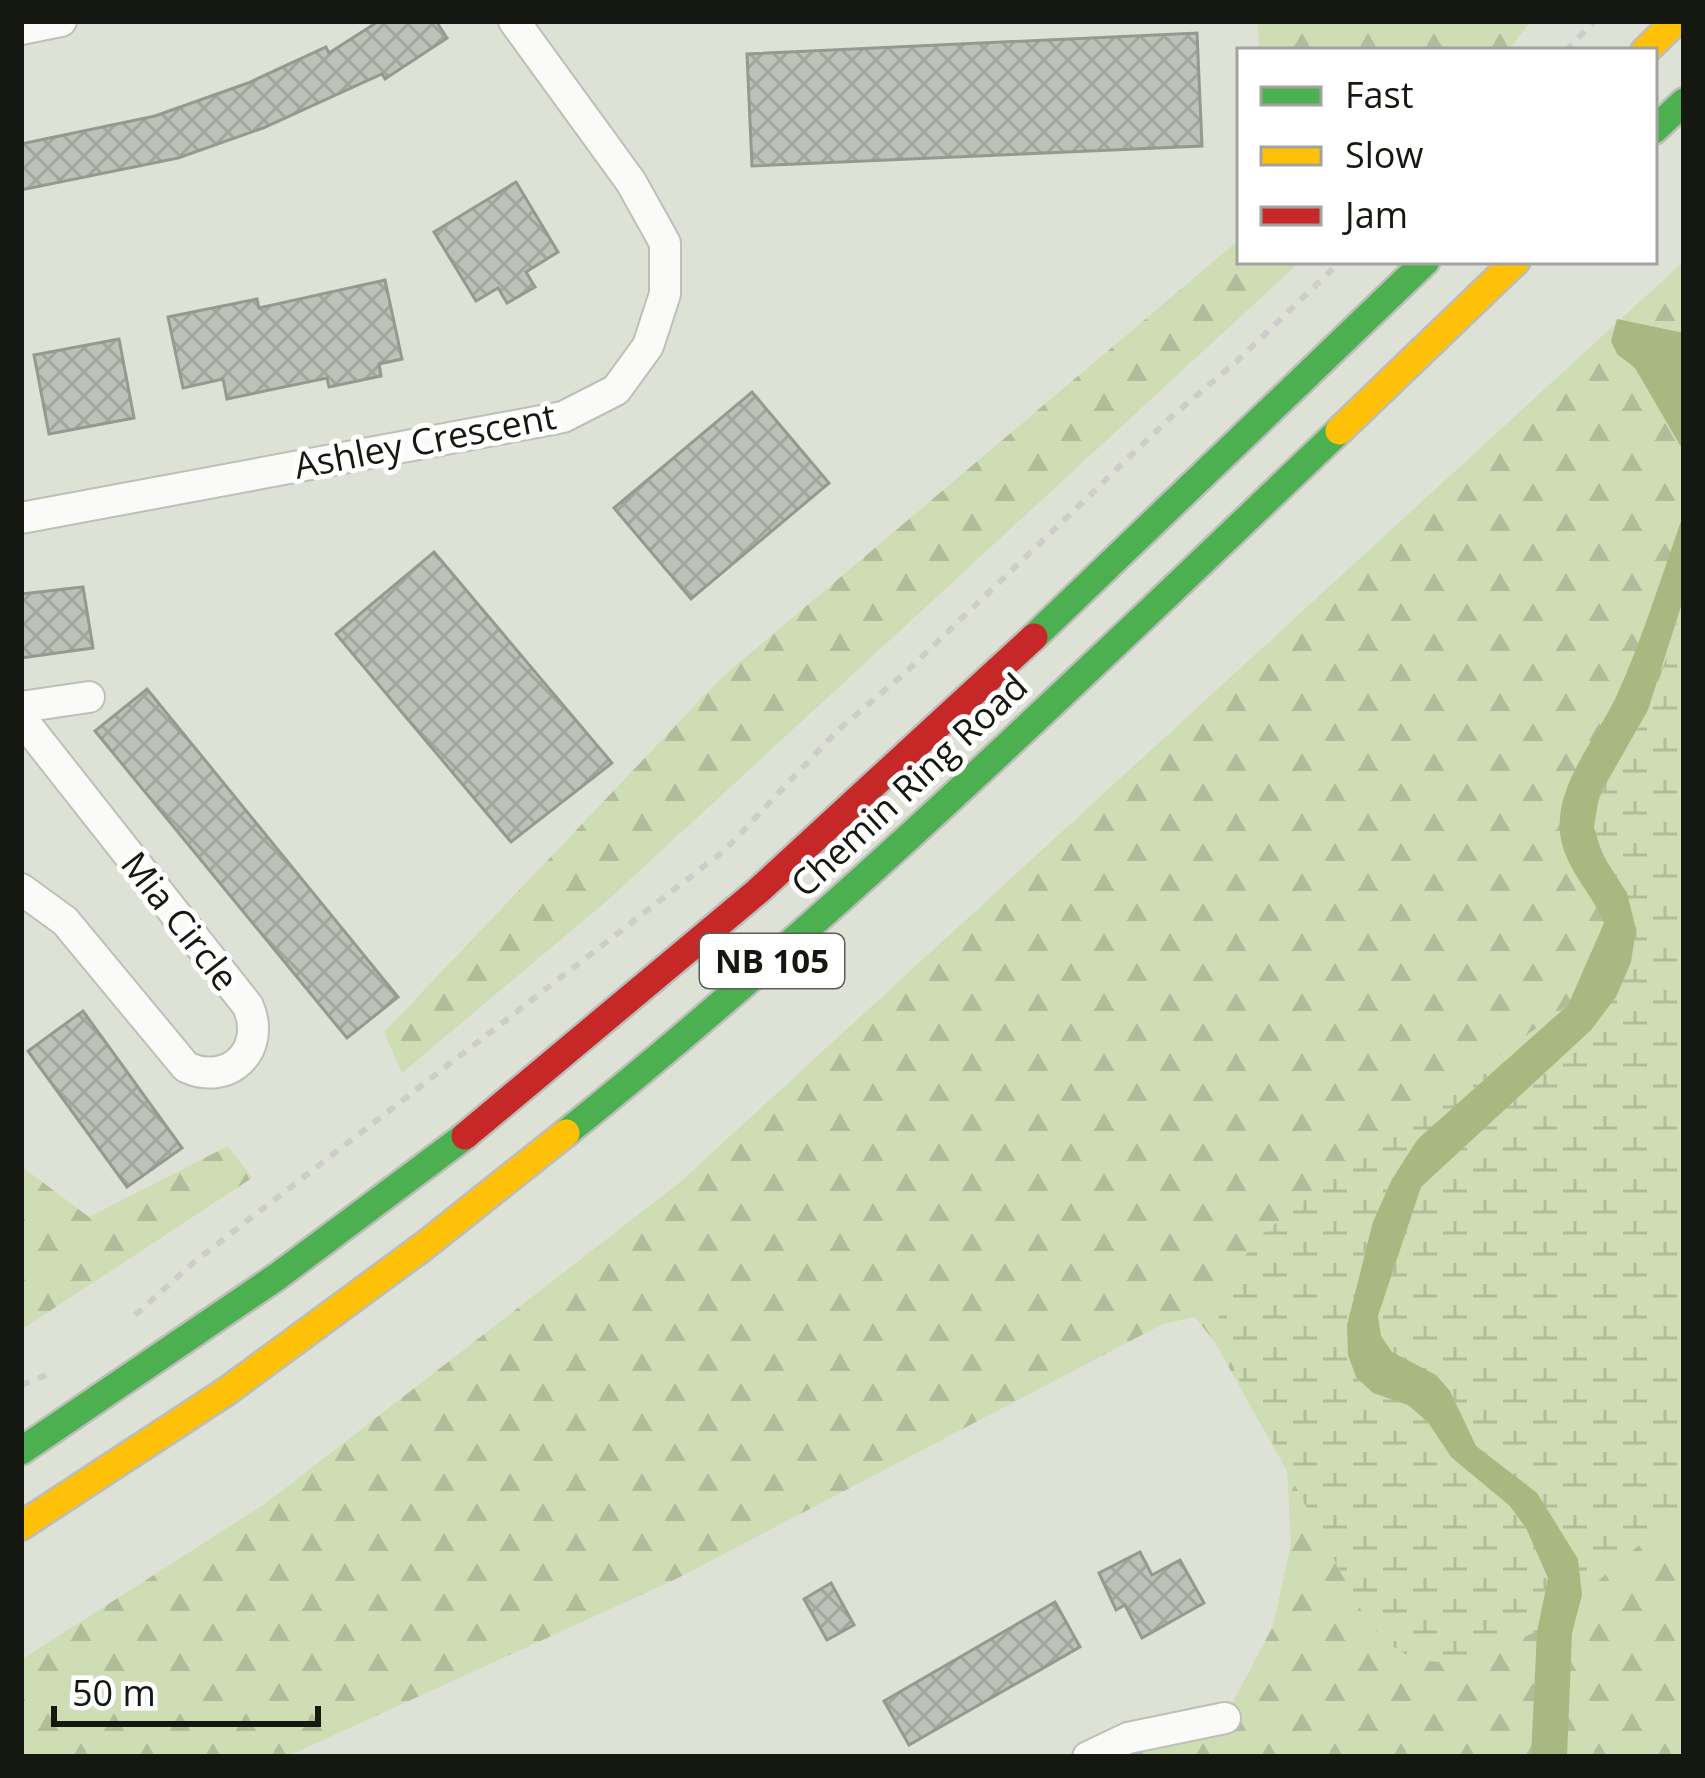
<svg xmlns="http://www.w3.org/2000/svg" width="1705" height="1778" font-family="'Open Sans',sans-serif">
  <style>
    .forest { fill: url(#forest-firs) }
    .wetland { fill: url(#wetland-marsh) }
    .water { fill: #a7b980 }
    .building { fill: url(#building-cross-hatch); stroke: #959990; stroke-width: 3 }
    .lines { fill: none; stroke-linecap: round; stroke-linejoin: round }
    .street-casing { stroke: #bcc0b7; stroke-width: 34 }
    .fast-casing { stroke: #bbbeb8; stroke-width: 32 }
    .slow-casing { stroke: #bbbeb8; stroke-width: 32 }
    .jam-casing { stroke: #bbbeb8; stroke-width: 32 }
    .path { stroke: #cdcecb; stroke-width: 6; stroke-dasharray: 9 9; stroke-linecap: butt }
    .street { stroke: #fafbf9; stroke-width: 30 }
    .fast { stroke: #4caf50; stroke-width: 27 }
    .slow { stroke: #ffc107; stroke-width: 27 }
    .jam { stroke: #c62828; stroke-width: 27 }
    .labels { text-anchor: middle; stroke-width: 10; stroke-linejoin: round; paint-order: stroke }
    .shield { fill: #fff; stroke: #5b5d58; stroke-width: 3 }
    .shield-label { font-size: 33px; font-weight: bold; fill: #151810 }
    .street-label { font-size: 36px; fill: #151810; stroke: #fff }
  </style>
  <defs>
    <pattern id="forest-firs" width="22" height="20" patternUnits="userSpaceOnUse" patternTransform="scale(3)"><rect width="22" height="20" fill="#cfddb4"/><path d="M5 1l3.5 6h-7zM16 11l3.5 6h-7z" fill="#b1bd9a"/></pattern>
    <pattern id="wetland-marsh" width="20" height="14" patternUnits="userSpaceOnUse" patternTransform="scale(3)"><rect width="20" height="14" fill="#cfddb4"/><path d="M1 5h8M5 5V1M11 12h8M15 12V8" fill="none" stroke="#b1bd9a"/></pattern>
    <pattern id="building-cross-hatch" width="8" height="8" patternUnits="userSpaceOnUse" patternTransform="scale(3)"><rect width="8" height="8" fill="#bec1b7"/><path d="M0 0l8 8M0 8l8-8" fill="none" stroke="#a2a59c"/></pattern>
  </defs>
  <rect width="100%" height="100%" fill="#dee2d6"/>
  <g class="forest">
    <path d="M1258 21H1531L1508 51H1259Z"/>
    <path d="M1240 239V261H1301L608 900 402 1073 384 1032 720 679Z"/>
    <path d="M1684 261V1757H1088L1225 1717 1273 1626 1291 1544 1287 1471 1214 1341 1195 1317 1163 1324 676 1579 286 1757H21V1660L266 1503 679 1183Z"/>
    <path d="M228 1146 252 1178 21 1330V1166L89 1217Z"/>
  </g>
  <g class="wetland">
    <path d="M1684 597V1519L1637 1547 1582 1595 1578 1559 1476 1446 1450 1391 1392 1352 1381 1336 1378 1316 1421 1187 1616 997C1636 952 1642 917 1614 873 1605 858 1594 840 1595 822 1597 781 1630 748 1646 713 1663 677 1672 635 1684 597Z"/>
    <path d="M1568 1005 1418 1139 1392 1179 1373 1222 1347 1325 1372 1393 1408 1405 1428 1422 1451 1457 1510 1506 1526 1528 1548 1579 1537 1632C1465 1657 1421 1690 1365 1618L1235 1372 1218 1326 1220 1299 1230 1276 1260 1236 1362 1155Z"/>
  </g>
  <g class="water">
    <path d="M1617 319 1684 333V452L1635 368 1617 354 1611 341Z"/>
    <path d="M1684 513V597L1648 710 1599 796 1594 827 1602 854 1627 893 1636 929 1631 962 1616 997 1591 1030 1421 1187 1378 1316 1381 1336 1392 1352 1436 1375 1450 1391 1476 1446 1537 1493 1578 1559 1582 1595 1572 1633 1567 1757H1531L1537 1632 1548 1578 1526 1528 1510 1506 1451 1457 1428 1422 1408 1405 1373 1393 1356 1377 1348 1355 1347 1325 1373 1222 1392 1179 1418 1139 1568 1005 1604 923C1591 891 1564 868 1560 833 1555 785 1597 737 1616 697 1643 638 1662 574 1684 513Z"/>
  </g>
  <g class="building">
    <path d="M379 21H436L447 38 385 79 382 74 263 128 178 158 21 190V144L155 116 248 83 326 47 329 53Z"/>
    <path d="M1197 33 1202 146 752 166 747 54Z"/>
    <path d="M516 182 558 252 526 272 535 287 507 303 498 288 476 301 434 232Z"/>
    <path d="M385 280 402 359 379 364 381 376 329 387 327 378 227 399 223 379 183 388 168 317 257 299 259 308Z"/>
    <path d="M119 339 134 418 49 434 34 355Z"/>
    <path d="M752 392 829 483 691 599 614 508Z"/>
    <path d="M434 552 612 763 511 842 336 634Z"/>
    <path d="M83 587 93 648 21 658V594Z"/>
    <path d="M147 689 398 997 347 1038 95 731Z"/>
    <path d="M83 1011 182 1148 127 1187 28 1051Z"/>
    <path d="M1140 1552 1152 1575 1180 1560 1204 1603 1142 1638 1125 1605 1116 1610 1099 1573Z"/>
    <path d="M831 1583 854 1625 827 1640 804 1599Z"/>
    <path d="M1055 1602 1080 1647 909 1745 884 1701Z"/>
  </g>
  <g class="lines">
    <g class="street-casing">
      <g id="street">
        <path d="M21 29 61 21"/>
        <path d="M21 518 563 417 616 390 648 346 665 294V243L631 182 514 21"/>
        <path d="M21 707 89 697"/>
        <path d="M21 718 248 1006C267 1050 229 1087 186 1067L65 921 21 889"/>
        <path d="M1088 1757 1128 1738 1225 1718"/>
      </g>
    </g>
    <g class="fast-casing">
      <g id="fast">
        <path d="M1654 130 1684 102"/>
        <path d="M1034 637 1426 261"/>
        <path d="M566 1133C837 915 1087 671 1339 431"/>
        <path d="M21 1451 278 1276 465 1136"/>
      </g>
    </g>
    <g class="slow-casing">
      <g id="slow">
        <path d="M1645 51 1676 21"/>
        <path d="M1339 431 1516 261"/>
        <path d="M21 1526 227 1391 424 1246 566 1133"/>
      </g>
    </g>
    <g class="jam-casing">
      <path id="jam" d="M465 1136 758 891 1034 637"/>
    </g>
    <g class="path">
      <path d="M1566 51 1594 21"/>
      <path d="M135 1315 193 1263 725 850 837 731 905 673 1170 418 1236 362 1341 261"/>
      <path d="M21 1385 51 1373"/>
    </g>
    <use href="#street" class="street"/>
    <use href="#fast" class="fast"/>
    <use href="#slow" class="slow"/>
    <use href="#jam" class="jam"/>
  </g>
  <g class="labels">
    <rect class="shield" x="700" y="934" width="144" height="54" rx="9"/>
    <g class="shield-label">
      <text x="772" y="973">NB 105</text>
    </g>
    <g class="street-label">
      <text transform="translate(425 441) rotate(-11)" y="13">Ashley Crescent</text>
      <text transform="translate(909 785) rotate(-43)" y="13">Chemin Ring Road</text>
      <text transform="translate(180 921) rotate(52)" y="13">Mia Circle</text>
    </g>
  </g>
  <rect width="1705" height="1778" fill="none" stroke="#151810" stroke-width="48"/>
  <rect x="1237" y="48" width="420" height="216" fill="#ffffff" stroke="#a1a39f" stroke-width="3"/>
  <rect x="1261" y="87" width="60" height="18" fill="#4caf50" stroke="#a1a39f" stroke-width="3"/>
  <text x="1345" y="108" font-size="36" fill="#151810">Fast</text>
  <rect x="1261" y="147" width="60" height="18" fill="#ffc107" stroke="#a1a39f" stroke-width="3"/>
  <text x="1345" y="168" font-size="36" fill="#151810">Slow</text>
  <rect x="1261" y="207" width="60" height="18" fill="#c62828" stroke="#a1a39f" stroke-width="3"/>
  <text x="1345" y="228" font-size="36" fill="#151810">Jam</text>
  <path d="M54 1706v18h264v-18" fill="none" stroke="#151810" stroke-width="6"/>
  <text x="72" y="1706" font-size="36" fill="#151810" stroke="#ffffff" stroke-width="9" paint-order="stroke">50 m</text>
</svg>
